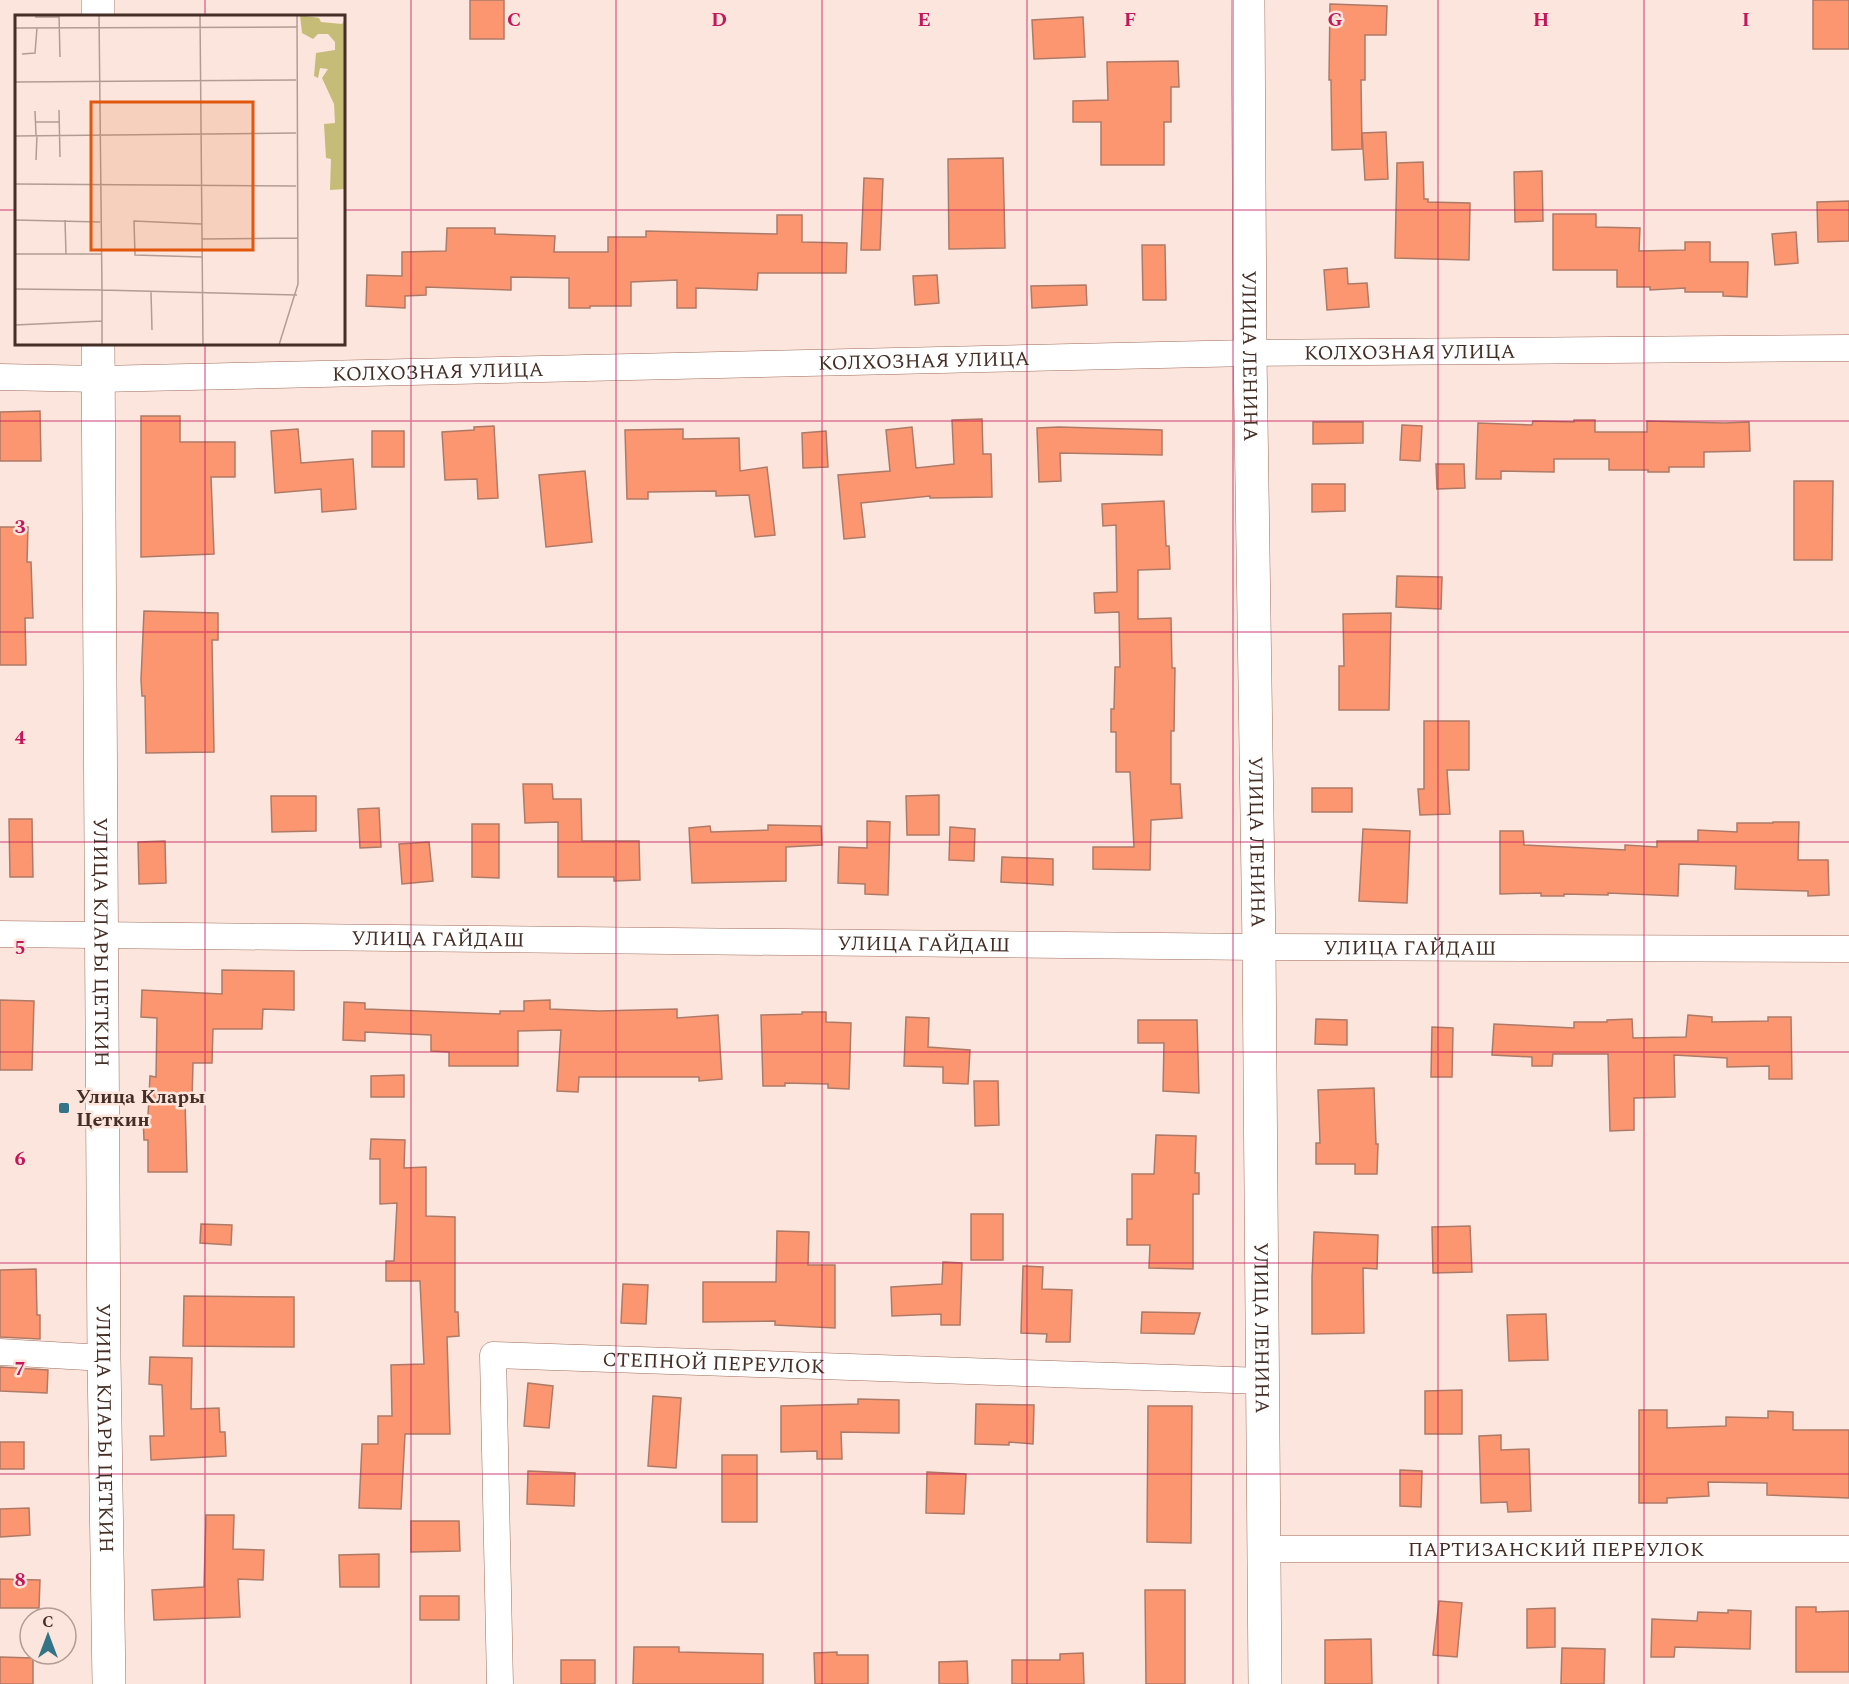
<svg xmlns="http://www.w3.org/2000/svg" width="1849" height="1684" font-family="Spectral,serif">
  <style>
    .building { fill: #fc9670; stroke: #ae7a67; stroke-width: 1.5 }
    .lines { fill: none; stroke-linecap: round; stroke-linejoin: round }
    .street-casing { stroke: #a06d5b; stroke-width: 27 }
    .secondary-casing { stroke: #a06d5b; stroke-width: 34 }
    .street { stroke: #fff; stroke-width: 26 }
    .secondary { stroke: #fff; stroke-width: 33 }
    .grid { fill: none; stroke: #c2185b; stroke-width: 1.5; stroke-opacity: 0.55 }
    .poi-dot { fill: #337487; stroke: #fce5dc; stroke-width: 2 }
    .labels { text-anchor: middle; stroke-width: 5; stroke-linejoin: round; paint-order: stroke }
    .street-label { font-size: 20px; fill: #442e26; stroke: #fce5dc }
    .poi-label { font-size: 20px; font-weight: bold; fill: #442e26; stroke: #fce5dc; text-anchor: start }
    .inset-road { fill: none; stroke: #b29c93; stroke-width: 1.5 }
    .view { fill: #e0570d; fill-opacity: 0.15; stroke: #e0570d; stroke-width: 3 }
    .inset-edge { fill: none; stroke: #442e26; stroke-width: 3 }
    .grid-label { font-size: 20px; text-anchor: middle; font-weight: bold; fill: #c2185b; stroke: #fce5dc; stroke-width: 5; stroke-linejoin: round; paint-order: stroke }
  </style>
  <rect width="100%" height="100%" fill="#fce5dc"/>
  <g class="building">
    <rect x="470" y="0" width="34" height="39"/>
    <rect x="1813" y="0" width="36" height="49"/>
    <path d="M1330 4 1387 6 1386 35H1365V80H1361L1362 149 1332 150 1331 80H1329Z"/>
    <path d="M1083 17 1085 57 1034 59 1032 20Z"/>
    <path d="M1178 61 1179 87H1171V122H1164V165H1101V122H1073V101L1108 100 1107 62Z"/>
    <path d="M1386 132 1388 179 1365 180 1362 133Z"/>
    <path d="M1003 158 1005 248 949 249 948 159Z"/>
    <path d="M1423 162 1424 199H1428V202L1470 203 1469 260 1395 258 1397 163Z"/>
    <path d="M1542 171 1543 221 1515 222 1514 172Z"/>
    <path d="M864 178 883 179 880 250H861Z"/>
    <path d="M1849 201V241L1818 242 1817 202Z"/>
    <path d="M1553 214H1596V227L1640 228 1639 251 1685 250V242H1710V262H1748L1747 297 1723 296V292H1685V288L1650 290V287H1617V270H1553Z"/>
    <path d="M777 215H802V242L847 243 846 273H758L757 290 696 288V308H677V280L631 282V306H590V308H569V278L511 277V290L426 287V295L405 296V308L366 306 367 275 402 276V252L446 251 447 228H495V234L555 236 554 252H608V237H646V231L777 234Z"/>
    <path d="M1796 232 1798 263 1775 265 1772 234Z"/>
    <path d="M1142 245H1165L1166 300H1143Z"/>
    <path d="M1347 268 1348 284 1367 283 1369 307 1327 310 1324 270Z"/>
    <path d="M937 275 939 303 915 305 913 276Z"/>
    <path d="M1086 285 1087 305 1032 308 1031 286Z"/>
    <path d="M40 411 41 461H0V412Z"/>
    <path d="M141 416H180V442H235V477H211L214 554 141 557Z"/>
    <path d="M982 419 983 454H991L992 497 930 498V496L861 503 865 537 844 539 838 475 890 471 886 430 912 427 916 468 954 464 952 420Z"/>
    <path d="M1574 420H1595V432H1647V421L1724 423 1749 422 1750 451 1704 452V467H1669V472H1648V470H1609V459H1554V472L1501 471V479H1476L1478 423 1532 425 1533 421 1574 422Z"/>
    <path d="M1313 422H1363V443L1313 444Z"/>
    <path d="M1402 425 1422 426 1420 461 1400 460Z"/>
    <path d="M494 426 498 498 478 499 477 479 445 480 442 432 474 430V427Z"/>
    <path d="M1059 427 1162 430V455L1060 453 1061 481 1039 482 1037 428Z"/>
    <path d="M298 429 301 463 353 459 356 509 322 512 321 489 275 493 271 431Z"/>
    <path d="M683 429V439L739 438 740 471 767 467 775 535 755 537 749 495 716 496V491L648 492V499H627L625 430Z"/>
    <rect x="372" y="431" width="32" height="36"/>
    <path d="M826 431 828 467 803 468 802 433Z"/>
    <path d="M1436 464H1464L1465 488 1437 489Z"/>
    <path d="M585 471 592 542 546 547 539 475Z"/>
    <path d="M1794 481H1833L1832 560H1794Z"/>
    <path d="M1312 484H1345V511L1312 512Z"/>
    <path d="M1164 501 1166 546H1169L1170 569 1138 570V619L1171 618 1172 668H1175L1174 731H1171V784H1180L1182 818 1151 820 1150 870 1093 869V847H1134L1130 772H1116V732H1111V709H1114L1115 667H1120L1119 612 1095 613 1094 593 1117 592 1116 525 1103 526 1102 504Z"/>
    <path d="M0 527H28L27 562H31L33 618H25L26 665H0Z"/>
    <path d="M1397 576 1442 577 1441 609 1396 607Z"/>
    <path d="M144 611 218 613V640H212L214 752 146 753 145 696H142L141 680Z"/>
    <path d="M1391 613 1389 710H1339V666H1344L1343 614Z"/>
    <path d="M1424 721H1469V770H1447L1450 814 1420 815 1418 789H1424Z"/>
    <path d="M523 784H552L553 799H581L582 841H639L640 880 614 881V877H558V822L525 823Z"/>
    <rect x="1312" y="788" width="40" height="24"/>
    <path d="M939 795V835H907L906 796Z"/>
    <path d="M271 796H316V831L272 832Z"/>
    <path d="M379 808 381 847 360 848 358 809Z"/>
    <path d="M9 819H32L33 877H10Z"/>
    <path d="M867 821 890 822 888 895 865 894V884L838 883 839 847 867 848Z"/>
    <path d="M1773 822H1799L1798 860H1828L1829 895 1808 896V891L1735 889 1736 866 1679 864 1678 896 1608 893V895L1564 894V896H1541V893L1500 894V831H1523L1524 845 1625 850V845L1657 847V841H1698V830L1737 832V823H1773Z"/>
    <path d="M472 824H499V878L472 877Z"/>
    <path d="M768 825 821 826 822 845 786 847V881L692 883 689 828 710 826 711 832 768 830Z"/>
    <path d="M950 827 975 829 974 861 949 860Z"/>
    <path d="M1363 829 1410 831 1407 903 1359 901Z"/>
    <path d="M165 841 166 883 139 884 138 842Z"/>
    <path d="M429 842 433 881 402 884 399 844Z"/>
    <path d="M1002 857 1053 859V885L1001 882Z"/>
    <path d="M222 970 294 971V1010L263 1009 262 1029H213L212 1063H193L192 1101H185L187 1172H148V1140H144L143 1116H148L150 1076 156 1077 157 1018 141 1017 142 990 222 994Z"/>
    <path d="M0 1000 34 1001 32 1070H0Z"/>
    <path d="M550 1000V1009L599 1011 677 1009V1018L718 1015 722 1079 699 1081V1077H579L578 1092 557 1091 561 1030 518 1031V1066H449V1052L431 1051V1035L365 1032V1041L343 1040 344 1002 365 1003V1009L500 1014V1011H524V1001Z"/>
    <path d="M802 1012H826V1022L851 1023 849 1089 828 1088V1084L785 1083V1086H763L761 1015 802 1014Z"/>
    <path d="M1688 1015 1712 1017V1022L1768 1021V1017H1791L1792 1079H1769V1066L1727 1067V1058L1674 1055 1675 1097 1634 1098V1130L1610 1131 1608 1054H1553L1552 1066H1532V1057L1492 1055 1494 1024 1574 1028V1022H1607V1020L1632 1019 1633 1038 1686 1037Z"/>
    <path d="M906 1017 929 1018 928 1047 970 1050 968 1084 943 1083V1067L904 1066Z"/>
    <path d="M1316 1019 1347 1020V1045L1315 1044Z"/>
    <path d="M1138 1020H1197L1199 1093 1163 1091 1164 1043H1138Z"/>
    <path d="M1432 1027 1453 1028 1452 1077H1431Z"/>
    <path d="M404 1075V1097H371V1076Z"/>
    <path d="M974 1081H998L999 1125 975 1126Z"/>
    <path d="M1374 1088 1376 1144H1378L1377 1174H1355V1164H1316V1143H1320L1318 1090Z"/>
    <path d="M1156 1135 1196 1136 1195 1173H1199V1194H1193V1269L1149 1268 1150 1245H1127V1219H1132V1174H1154Z"/>
    <path d="M371 1139 405 1140 404 1168 426 1167V1216L455 1217V1312H458L459 1336 447 1337 450 1434H405L401 1509 359 1508 362 1444H378V1416H392L391 1365 424 1364 420 1281H386V1261H394L397 1203 380 1204V1159H370Z"/>
    <rect x="971" y="1214" width="32" height="46"/>
    <path d="M201 1224 232 1225 231 1245 200 1243Z"/>
    <path d="M1470 1226 1472 1272 1433 1273 1432 1227Z"/>
    <path d="M777 1231 809 1232 808 1265H835V1328L775 1325V1321L703 1322V1282H776Z"/>
    <path d="M1314 1232 1378 1235 1377 1269 1363 1268 1364 1333 1312 1334V1277Z"/>
    <path d="M943 1262 962 1263 960 1325H941V1314L892 1316 891 1287 942 1284Z"/>
    <path d="M1023 1266 1043 1267 1042 1289 1072 1290 1070 1342H1046L1047 1334 1021 1333Z"/>
    <path d="M36 1269 37 1315H40V1339L0 1337V1270Z"/>
    <path d="M623 1284 648 1285 646 1324 621 1323Z"/>
    <path d="M184 1296 294 1297V1347L183 1346Z"/>
    <path d="M1142 1312 1200 1313 1194 1334 1141 1333Z"/>
    <path d="M1546 1314 1548 1360 1509 1361 1507 1315Z"/>
    <path d="M150 1357 192 1358 191 1409 219 1408 220 1432H225L226 1456 151 1460 150 1436H164L162 1385 149 1384Z"/>
    <path d="M0 1367 48 1370 47 1393 0 1391Z"/>
    <path d="M528 1383 553 1386 549 1428 524 1426Z"/>
    <path d="M1462 1390V1434H1425V1391Z"/>
    <path d="M653 1396 681 1398 676 1468 648 1466Z"/>
    <path d="M858 1399 899 1400V1433L841 1432 842 1459H817V1451L781 1452V1406L858 1404Z"/>
    <path d="M976 1404 1034 1405 1033 1444 1009 1442V1445L975 1444Z"/>
    <path d="M1148 1406H1192L1191 1543 1147 1542Z"/>
    <path d="M1639 1410H1667V1428L1726 1426V1417L1768 1418V1411L1793 1412V1430H1849V1498L1767 1495V1483L1708 1482 1709 1496 1667 1498V1503H1639Z"/>
    <path d="M1501 1435V1450L1529 1449 1531 1511 1508 1512 1507 1502 1481 1503 1479 1436Z"/>
    <rect x="0" y="1442" width="24" height="27"/>
    <rect x="722" y="1455" width="35" height="67"/>
    <path d="M1400 1470 1422 1471 1421 1507 1400 1506Z"/>
    <path d="M528 1471 575 1473 574 1506 527 1504Z"/>
    <path d="M927 1472 966 1474 964 1514 926 1513Z"/>
    <path d="M29 1508 30 1535 0 1537V1509Z"/>
    <path d="M206 1515H234L233 1549 264 1550 263 1580 238 1579 240 1617 154 1620 152 1590 204 1587Z"/>
    <path d="M411 1521H459L460 1551 411 1552Z"/>
    <path d="M379 1554V1587H340L339 1555Z"/>
    <path d="M0 1579 40 1580 39 1608H0Z"/>
    <path d="M1145 1590H1185V1684H1146Z"/>
    <rect x="420" y="1596" width="39" height="24"/>
    <path d="M1439 1601 1462 1603 1457 1657 1433 1655Z"/>
    <path d="M1796 1607H1816V1612L1849 1611V1672H1796Z"/>
    <path d="M1555 1608V1647L1527 1648V1609Z"/>
    <path d="M1728 1610 1751 1611 1750 1649 1675 1647 1674 1657H1651L1652 1619 1697 1621 1698 1612 1728 1613Z"/>
    <path d="M1371 1639 1372 1684H1325V1640Z"/>
    <path d="M634 1647H679V1652L763 1654V1684H633Z"/>
    <path d="M1562 1648 1605 1649 1604 1684H1561Z"/>
    <path d="M837 1652V1655H868V1684H815L814 1653Z"/>
    <path d="M1083 1653 1084 1684H1012V1660H1060V1654Z"/>
    <path d="M0 1657 33 1658V1684H0Z"/>
    <rect x="561" y="1660" width="34" height="24"/>
    <path d="M967 1661 968 1684H939V1662Z"/>
  </g>
  <g class="lines">
    <g class="street-casing">
      <g id="street">
        <path id="s1" d="M0 377 99 379 1250 353 1849 348"/>
        <path id="s2" d="M0 934 1259 947 1849 949"/>
        <path d="M0 1352 104 1358"/>
        <path id="s3" d="M1264 1549H1849"/>
        <path id="s4" d="M500 1684 493 1355 1264 1381"/>
      </g>
    </g>
    <g class="secondary-casing">
      <g id="secondary">
        <path id="s5" d="M1248 0 1250 353 1259 947 1265 1684"/>
        <path d="M98 16V0"/>
        <path id="s6" d="M98 344 104 1358 109 1684"/>
      </g>
    </g>
    <use href="#street" class="street"/>
    <use href="#secondary" class="secondary"/>
  </g>
  <path class="grid" d="M205 0V16M411 0V1684M616 0V1684M822 0V1684M1027 0V1684M1233 0V1684M1438 0V1684M1644 0V1684M0 210H16M344 210H1849M205 344V1684M0 421H1849M0 632H1849M0 842H1849M0 1052H1849M0 1263H1849M0 1474H1849"/>
  <rect class="poi-dot" x="58" y="1102" width="12" height="12" rx="3"/>
  <g class="labels">
    <g class="street-label">
      <text dy="7" stroke="none"><textPath href="#s1" startOffset="1410">КОЛХОЗНАЯ УЛИЦА</textPath></text>
      <text dy="7" stroke="none"><textPath href="#s5" startOffset="356">УЛИЦА ЛЕНИНА</textPath></text>
      <text dy="7" stroke="none"><textPath href="#s1" startOffset="924">КОЛХОЗНАЯ УЛИЦА</textPath></text>
      <text dy="7" stroke="none"><textPath href="#s1" startOffset="438">КОЛХОЗНАЯ УЛИЦА</textPath></text>
      <text dy="7" stroke="none"><textPath href="#s5" startOffset="842">УЛИЦА ЛЕНИНА</textPath></text>
      <text dy="7" stroke="none"><textPath href="#s2" startOffset="438">УЛИЦА ГАЙДАШ</textPath></text>
      <text dy="7" stroke="none"><textPath href="#s6" startOffset="598">УЛИЦА КЛАРЫ ЦЕТКИН</textPath></text>
      <text dy="7" stroke="none"><textPath href="#s2" startOffset="924">УЛИЦА ГАЙДАШ</textPath></text>
      <text dy="7" stroke="none"><textPath href="#s2" startOffset="1410">УЛИЦА ГАЙДАШ</textPath></text>
      <text dy="7" stroke="none"><textPath href="#s5" startOffset="1328">УЛИЦА ЛЕНИНА</textPath></text>
      <text dy="7" stroke="none"><textPath href="#s4" startOffset="550">СТЕПНОЙ ПЕРЕУЛОК</textPath></text>
      <text dy="7" stroke="none"><textPath href="#s6" startOffset="1084">УЛИЦА КЛАРЫ ЦЕТКИН</textPath></text>
      <text dy="7" stroke="none"><textPath href="#s3" startOffset="292">ПАРТИЗАНСКИЙ ПЕРЕУЛОК</textPath></text>
    </g>
    <g class="poi-label">
      <text x="76" y="1103">Улица Клары<tspan x="76" dy="23">Цеткин</tspan></text>
    </g>
  </g>
  <g transform="translate(15 15)">
    <rect width="330" height="330" fill="#fce5dc"/>
    <path d="M285 0 304 3 306 7 327 9 330 4V174L315 175 316 144 311 143 309 109 320 108 319 89 307 63 313 54 305 53 303 63 299 61 301 38 320 35V27L313 19H303L298 24 287 18Z" fill="#c6bc77"/>
    <path class="inset-road" d="M44 0 45 42M84 0 87 275 282 280M185 0 188 330M20 2H44M0 13 283 12M7 39 20 38 22 13M0 67 281 65M44 95 45 142M20 96 21 120M20 107H44M0 121 281 118M21 145 22 120M0 169 281 171M0 205 85 207M50 205 51 239M187 209 119 206 120 240 187 242M187 224 283 223M0 239H86M0 274 87 275V330M136 277 137 315M0 310 87 306M264 330 283 269 282 0"/>
    <path class="view" d="M76 87H238V235H76Z"/>
    <rect width="330" height="330" class="inset-edge"/>
  </g>
  <g class="grid-label">
    <text x="514" y="26">C</text>
    <text x="719" y="26">D</text>
    <text x="924" y="26">E</text>
    <text x="1130" y="26">F</text>
    <text x="1335" y="26">G</text>
    <text x="1541" y="26">H</text>
    <text x="1746" y="26">I</text>
    <text x="20" y="533">3</text>
    <text x="20" y="744">4</text>
    <text x="20" y="954">5</text>
    <text x="20" y="1165">6</text>
    <text x="20" y="1375">7</text>
    <text x="20" y="1586">8</text>
  </g>
  <g transform="translate(48 1636)"><circle r="28" fill="#fce5dc" stroke="#b29c93" stroke-width="1.5"/>
  <path d="M0-4.5L10 22L0 15L-10 22Z" fill="#337487"/>
  <text y="-9" font-size="16" font-weight="bold" text-anchor="middle" fill="#442e26">С</text>
  </g>
</svg>
